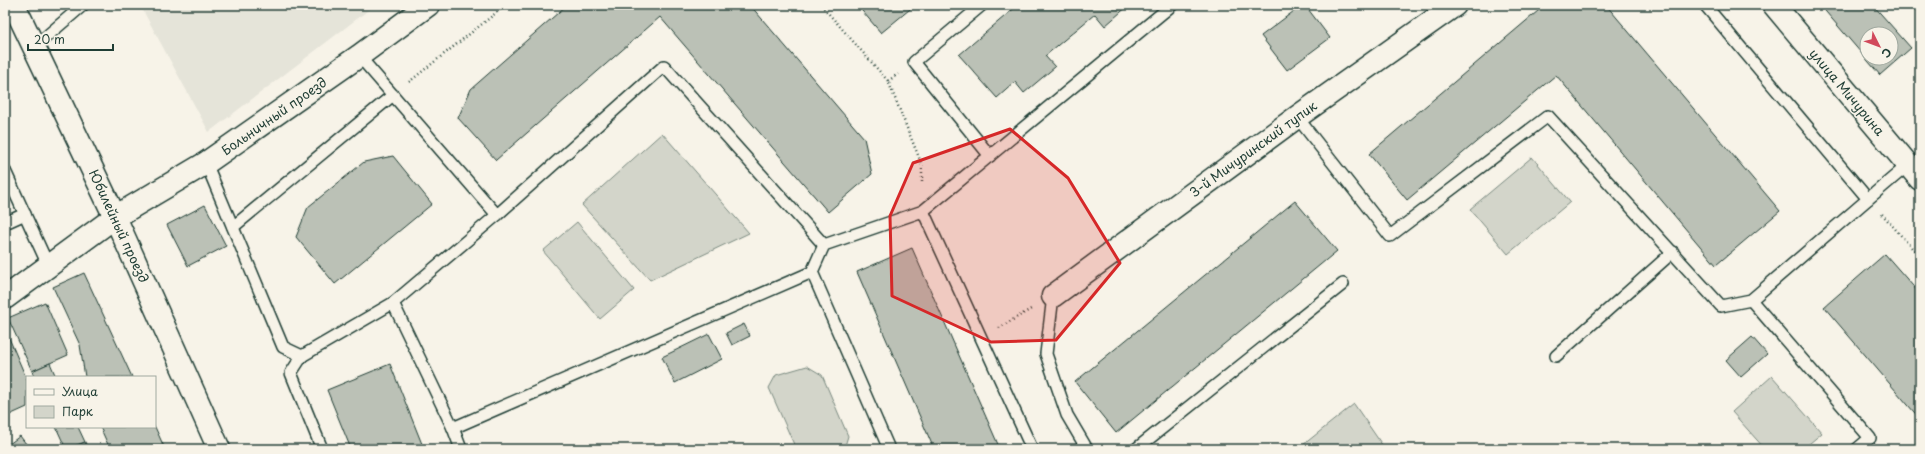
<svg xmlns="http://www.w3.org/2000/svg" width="1925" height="454" font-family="'Playpen Sans',sans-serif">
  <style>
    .built { fill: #e5e4d9 }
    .green { fill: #d3d5ca; stroke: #79897f }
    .building { fill: #bbc1b6; stroke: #1f3d34; fill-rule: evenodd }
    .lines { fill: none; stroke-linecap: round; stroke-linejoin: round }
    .lane-casing { stroke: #1f3d34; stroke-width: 14 }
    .street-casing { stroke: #1f3d34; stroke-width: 25 }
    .secondary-casing { stroke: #1f3d34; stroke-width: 25 }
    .path { stroke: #1f3d34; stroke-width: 2.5; stroke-dasharray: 1 3; stroke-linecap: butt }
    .lane { stroke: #f7f3e8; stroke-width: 11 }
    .street { stroke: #f7f3e8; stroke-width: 22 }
    .secondary { stroke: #f7f3e8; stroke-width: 22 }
    .marked { fill: #d62828; fill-opacity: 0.2; stroke: #d62828; stroke-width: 3; stroke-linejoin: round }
    .labels { text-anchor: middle; stroke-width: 3; stroke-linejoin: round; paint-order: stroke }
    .street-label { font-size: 13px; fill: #1f3d34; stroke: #f7f3e8 }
  </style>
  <rect width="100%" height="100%" fill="#f7f3e8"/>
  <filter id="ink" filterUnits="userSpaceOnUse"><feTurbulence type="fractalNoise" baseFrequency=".025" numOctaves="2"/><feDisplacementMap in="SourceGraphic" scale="8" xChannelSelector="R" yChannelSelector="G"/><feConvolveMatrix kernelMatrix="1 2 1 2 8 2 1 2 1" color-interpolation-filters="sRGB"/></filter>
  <g filter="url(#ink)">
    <path class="built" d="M140 5H375L209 132Z"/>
    <g class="green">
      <path d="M662 133 749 233 650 280 582 205Z"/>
      <path d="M1532 157 1570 202 1508 254 1470 209Z"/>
      <path d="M577 222 634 290 600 319 543 251Z"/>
      <path d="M807 366 822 375 848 436 844 449H796L769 388 776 375Z"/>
      <path d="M1772 376 1822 433 1803 449H1765L1732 412Z"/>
      <path d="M1354 404 1385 449H1298Z"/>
    </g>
    <g class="building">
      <path d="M567 5H750L864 138 872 174 828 212 660 17 496 160 458 118 471 89Z"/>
      <path d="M857 5H915L881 33Z"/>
      <path d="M1018 5H1129L1105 26 1095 14 1045 56 1055 67 1024 93 1015 82 997 98 959 55Z"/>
      <path d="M1302 5H1305L1330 38 1287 70 1261 36Z"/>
      <path d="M1545 5H1606L1780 211 1716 265 1556 75 1407 200 1369 154Z"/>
      <path d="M1820 5H1873L1911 48 1880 75ZM1867 34H1891V58H1867Z"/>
      <path d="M393 156 432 204 335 284 296 237 308 207 364 162Z"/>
      <path d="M1295 201 1337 251 1116 433 1075 382Z"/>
      <path d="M205 205 226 246 188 266 167 225Z"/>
      <path d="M912 248 1000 449H934L857 272Z"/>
      <path d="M1885 254 1920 294V419L1824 307Z"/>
      <path d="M84 273 132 377H85L80 345 53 287Z"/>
      <path d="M45 302 68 355 32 371 8 318Z"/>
      <path d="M744 324 750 336 732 345 726 333Z"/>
      <path d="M709 334 722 359 675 383 662 357Z"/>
      <path d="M1752 337 1767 354 1741 377 1726 360Z"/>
      <path d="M9 338 27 380V407L5 417V340Z"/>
      <path d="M50 363 56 377H34L32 371Z"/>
      <path d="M390 364 424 449H351L327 390Z"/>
      <path d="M56 427H78L85 442 66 449Z"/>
      <path d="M100 427H155L165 449H110Z"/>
      <path d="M20 436 30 449H5V447Z"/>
      <path d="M85 442 88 449H69Z"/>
    </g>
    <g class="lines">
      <g class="lane-casing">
        <g id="lane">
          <path d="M982 5 914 62 990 156"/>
          <path d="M34 47 83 5"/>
          <path d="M359 56 497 215 664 66 824 245"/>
          <path d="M1297 117 1390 236 1548 116 1721 306 1751 300 1868 199 1705 5"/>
          <path d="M206 163 283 347 302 356 393 303 453 428 461 449"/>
          <path d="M5 171 48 265"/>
          <path d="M1868 199 1908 165"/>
          <path d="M923 211 1032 449"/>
          <path d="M5 223 25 214"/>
          <path d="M233 227 393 95"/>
          <path d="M812 272 889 449"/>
          <path d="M1053 296 1046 354 1067 415 1087 449"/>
          <path d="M1751 300 1870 438 1857 449"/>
          <path d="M393 303 497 215"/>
          <path d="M302 356 291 373 322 449"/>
          <path d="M1556 356 1673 252"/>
          <path d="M453 428 812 272 824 245 923 211 1172 5"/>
          <path d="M1136 449 1343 284"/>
        </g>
      </g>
      <g class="street-casing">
        <g id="street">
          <path d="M1774 5 1920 179"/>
          <path d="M1053 296 1297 117 1455 5"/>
          <path d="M5 298 115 217 206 163 359 56 428 5"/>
        </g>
      </g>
      <g class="secondary-casing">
        <path id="secondary" d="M14 5 115 217 219 449"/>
      </g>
      <g class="path">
        <path d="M821 5 888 81 922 165V184"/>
        <path d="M888 81 898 74"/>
        <path d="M409 82 506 5"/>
        <path d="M1882 214 1920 257"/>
        <path d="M999 328 1031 309"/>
      </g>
      <use href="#lane" class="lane"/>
      <use href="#street" class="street"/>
      <use href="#secondary" class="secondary"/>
    </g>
  </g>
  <path class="marked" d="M1010 129 1068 178 1120 263 1056 340 991 342 892 296 890 216 913 163Z"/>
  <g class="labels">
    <g class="street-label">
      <text transform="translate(1847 92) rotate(50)" y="5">улица Мичурина</text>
      <text transform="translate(274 116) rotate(-35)" y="5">Больничный проезд</text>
      <text transform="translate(1253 149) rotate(-36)" y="5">3-й Мичуринский тупик</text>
      <text transform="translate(119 226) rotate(65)" y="5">Юбилейный проезд</text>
    </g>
  </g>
  <rect width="1925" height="454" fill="none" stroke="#f7f3e8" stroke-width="20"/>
  <rect x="10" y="10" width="1905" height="434" fill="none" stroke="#1f3d34" stroke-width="1.5" filter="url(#ink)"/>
  <rect x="26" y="376" width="130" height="52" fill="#f7f3e8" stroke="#a1aaa0"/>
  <rect x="34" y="389" width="20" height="6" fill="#f7f3e8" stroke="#a1aaa0"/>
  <text x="62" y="396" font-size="12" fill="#1f3d34">Улица</text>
  <rect x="34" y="406" width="20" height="12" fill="#d3d5ca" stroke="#a1aaa0"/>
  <text x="62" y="416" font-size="12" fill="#1f3d34">Парк</text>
  <g transform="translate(1879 46) rotate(132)"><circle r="19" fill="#f7f3e8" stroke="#a1aaa0"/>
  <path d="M0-3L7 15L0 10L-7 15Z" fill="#d1495b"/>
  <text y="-6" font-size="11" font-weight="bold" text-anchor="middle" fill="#1f3d34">С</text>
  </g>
  <path d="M28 44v6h85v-6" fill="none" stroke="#1f3d34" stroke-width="2"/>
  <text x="34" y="44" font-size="12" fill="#1f3d34" stroke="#f7f3e8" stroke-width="3" paint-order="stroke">20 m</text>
</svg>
